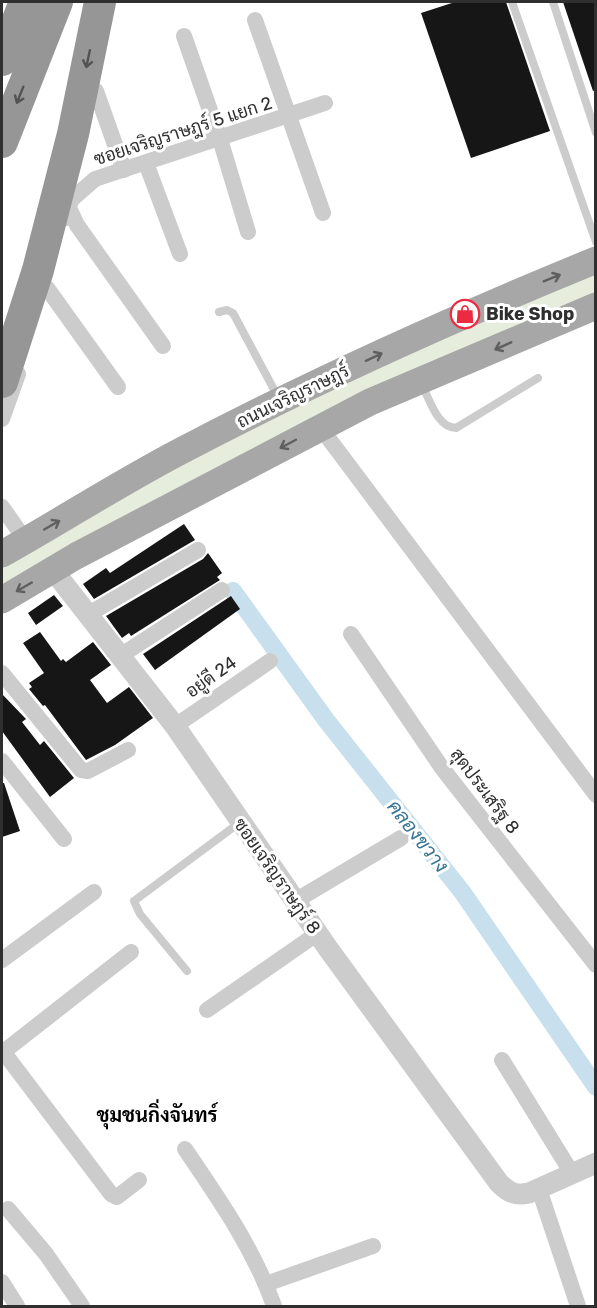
<svg xmlns="http://www.w3.org/2000/svg" width="597" height="1308" font-family="Rubik,Sarabun,sans-serif">
  <style>
    .green { fill: #e6eddc }
    .lines { fill: none; stroke-linecap: round; stroke-linejoin: round }
    .canal { stroke: #c8e0ed; stroke-width: 18 }
    .building { fill: #161616 }
    .service { stroke: #ccc; stroke-width: 8 }
    .minor { stroke: #ccc; stroke-width: 16 }
    .tertiary { stroke: #ccc; stroke-width: 21 }
    .primary { stroke: #a7a7a7; stroke-width: 27 }
    .motorway { stroke: #969696; stroke-width: 32 }
    .oneway { stroke: #535353 }
    .oneway2 { stroke: #5f5f5f }
    .labels { text-anchor: middle; stroke-width: 6; stroke-linejoin: round; paint-order: stroke }
    .street-label { font-size: 18px; fill: #2f2f2f; stroke: #fff }
    .poi-label { font-size: 18px; font-weight: bold; fill: #2f2f2f; stroke: #fff; text-anchor: start }
    .water-label { font-size: 20px; font-style: italic; fill: #397595; stroke: #fff }
    .neighbourhood-label { font-size: 20px; font-weight: bold; fill: #000; stroke: #fff }
  </style>
  <rect width="100%" height="100%" fill="#fff"/>
  <path class="green" d="M595 271V294L2 588V563L227 435Z"/>
  <g class="lines">
    <path class="canal" d="M233 591 326 720 463 893 596 1087"/>
  </g>
  <g class="building">
    <path d="M455 2H506L550 131 471 158 421 13Z"/>
    <path d="M563 2H596V90L593 91Z"/>
    <path d="M184 524 195 540 94 599 83 584 106 568 110 573Z"/>
    <path d="M208 553 222 573 217 577 220 580 131 636 129 633 122 638 106 616 203 559Z"/>
    <path d="M54 595 63 606 36 625 28 613Z"/>
    <path d="M231 596 240 609 155 670 143 654Z"/>
    <path d="M40 632 61 661 63 659 66 662 93 642 111 665 90 680 107 703 129 687 153 718 115 745 86 760 45 705 43 706 29 689 32 687 29 683 44 673 23 643Z"/>
    <path d="M2 694 26 719 22 722 40 745 44 741 74 778 50 797 2 731Z"/>
    <path d="M2 783H4L20 831 2 837Z"/>
  </g>
  <g class="lines">
    <g class="service">
      <path d="M512 2 596 242"/>
      <path d="M553 2 596 133"/>
      <path d="M219 312 227 310 233 313 278 397"/>
      <path d="M422 385C430 400 437 427 456 428L538 378"/>
      <path d="M187 971 140 914 134 901 239 823"/>
    </g>
    <g class="minor">
      <path d="M255 20 323 213"/>
      <path d="M184 36 220 139 248 232"/>
      <path d="M96 91 124 170"/>
      <path d="M146 163 180 254"/>
      <path d="M69 208 77 225 163 346"/>
      <path d="M66 218 71 200 95 179 325 103"/>
      <path d="M47 288 118 387"/>
      <path d="M2 419 18 374"/>
      <path d="M320 427 596 795"/>
      <path d="M2 507 26 541"/>
      <path d="M87 615 198 550"/>
      <path d="M351 634 442 768 596 965"/>
      <path d="M120 656 222 590"/>
      <path d="M2 673 81 770 88 771 128 750"/>
      <path d="M175 726 270 661"/>
      <path d="M2 761 64 839"/>
      <path d="M295 901 401 838"/>
      <path d="M2 960 94 892"/>
      <path d="M207 1010 318 933"/>
      <path d="M2 1050 111 1194 117 1197 139 1180"/>
      <path d="M2 1053 131 952"/>
      <path d="M502 1060 573 1175"/>
      <path d="M185 1149C219 1199 254 1249 274 1306"/>
      <path d="M539 1189 578 1306"/>
      <path d="M8 1209 46 1254 82 1306"/>
      <path d="M2 1282 17 1306"/>
      <path d="M266 1284 373 1246"/>
    </g>
    <path class="tertiary" d="M53 570 175 726 327 947 499 1183C509 1193 516 1196 529 1193L596 1163"/>
    <g class="primary">
      <path d="M2 554C61 521 118 484 179 452 314 381 454 318 596 260"/>
      <path d="M2 600 76 556 370 402 596 306"/>
    </g>
    <g class="motorway">
      <path d="M2 60 25 2"/>
      <path d="M2 142 57 2"/>
      <path d="M2 382 38 270 73 134 100 2"/>
    </g>
  </g>
  <defs><path id="oneway-shaft" d="M-6 0H5M1.5-3L5.5 0L1.5 3" fill="none" stroke-width="1.6" stroke-linecap="round" stroke-linejoin="round" transform="scale(1.5)"/></defs>
  <g class="oneway">
    <use href="#oneway-shaft" transform="translate(88 59) rotate(102)"/>
    <use href="#oneway-shaft" transform="translate(20 95) rotate(112)"/>
  </g>
  <g class="oneway2">
    <use href="#oneway-shaft" transform="translate(552 278) rotate(-22)"/>
    <use href="#oneway-shaft" transform="translate(503 346) rotate(156)"/>
    <use href="#oneway-shaft" transform="translate(374 357) rotate(-25)"/>
    <use href="#oneway-shaft" transform="translate(288 444) rotate(152)"/>
    <use href="#oneway-shaft" transform="translate(52 525) rotate(-30)"/>
    <use href="#oneway-shaft" transform="translate(24 587) rotate(150)"/>
  </g>
  <defs>
    <g id="shop-ring" transform="scale(1.5)"><circle r="9.5" fill="#fff" stroke="#ec2b40" stroke-width="1.5"/><path d="M-5-2.5h2.3a2.7 3.5 0 0 1 5.4 0H5L5.5 6h-11ZM-1.5-2.5h3a1.5 2.3 0 0 0-3 0Z" fill="#ec2b40"/></g>
  </defs>
  <g fill-rule="evenodd">
    <use href="#shop-ring" x="465" y="314"/>
  </g>
  <g class="labels">
    <g class="street-label">
      <text transform="translate(183 131) rotate(-18)" y="6">ซอยเจริญราษฎร์ 5 แยก 2</text>
      <text transform="translate(293 396) rotate(-26)" y="6">ถนนเจริญราษฎร์</text>
      <text transform="translate(211 677) rotate(-35)" y="6">อยู่ดี 24</text>
      <text transform="translate(485 791) rotate(53)" y="6">สุดประเสริฐ 8</text>
      <text transform="translate(277 876) rotate(55)" y="6">ซอยเจริญราษฎร์ 8</text>
    </g>
    <g class="poi-label">
      <text x="486" y="320">Bike Shop</text>
    </g>
    <g class="water-label">
      <text transform="translate(418 836) rotate(52)" y="7">คลองขวาง</text>
    </g>
    <g class="neighbourhood-label">
      <text x="157" y="1122">ชุมชนกิ่งจันทร์</text>
    </g>
  </g>
  <rect width="597" height="1308" fill="none" stroke="#2f2f2f" stroke-width="6"/>
</svg>
